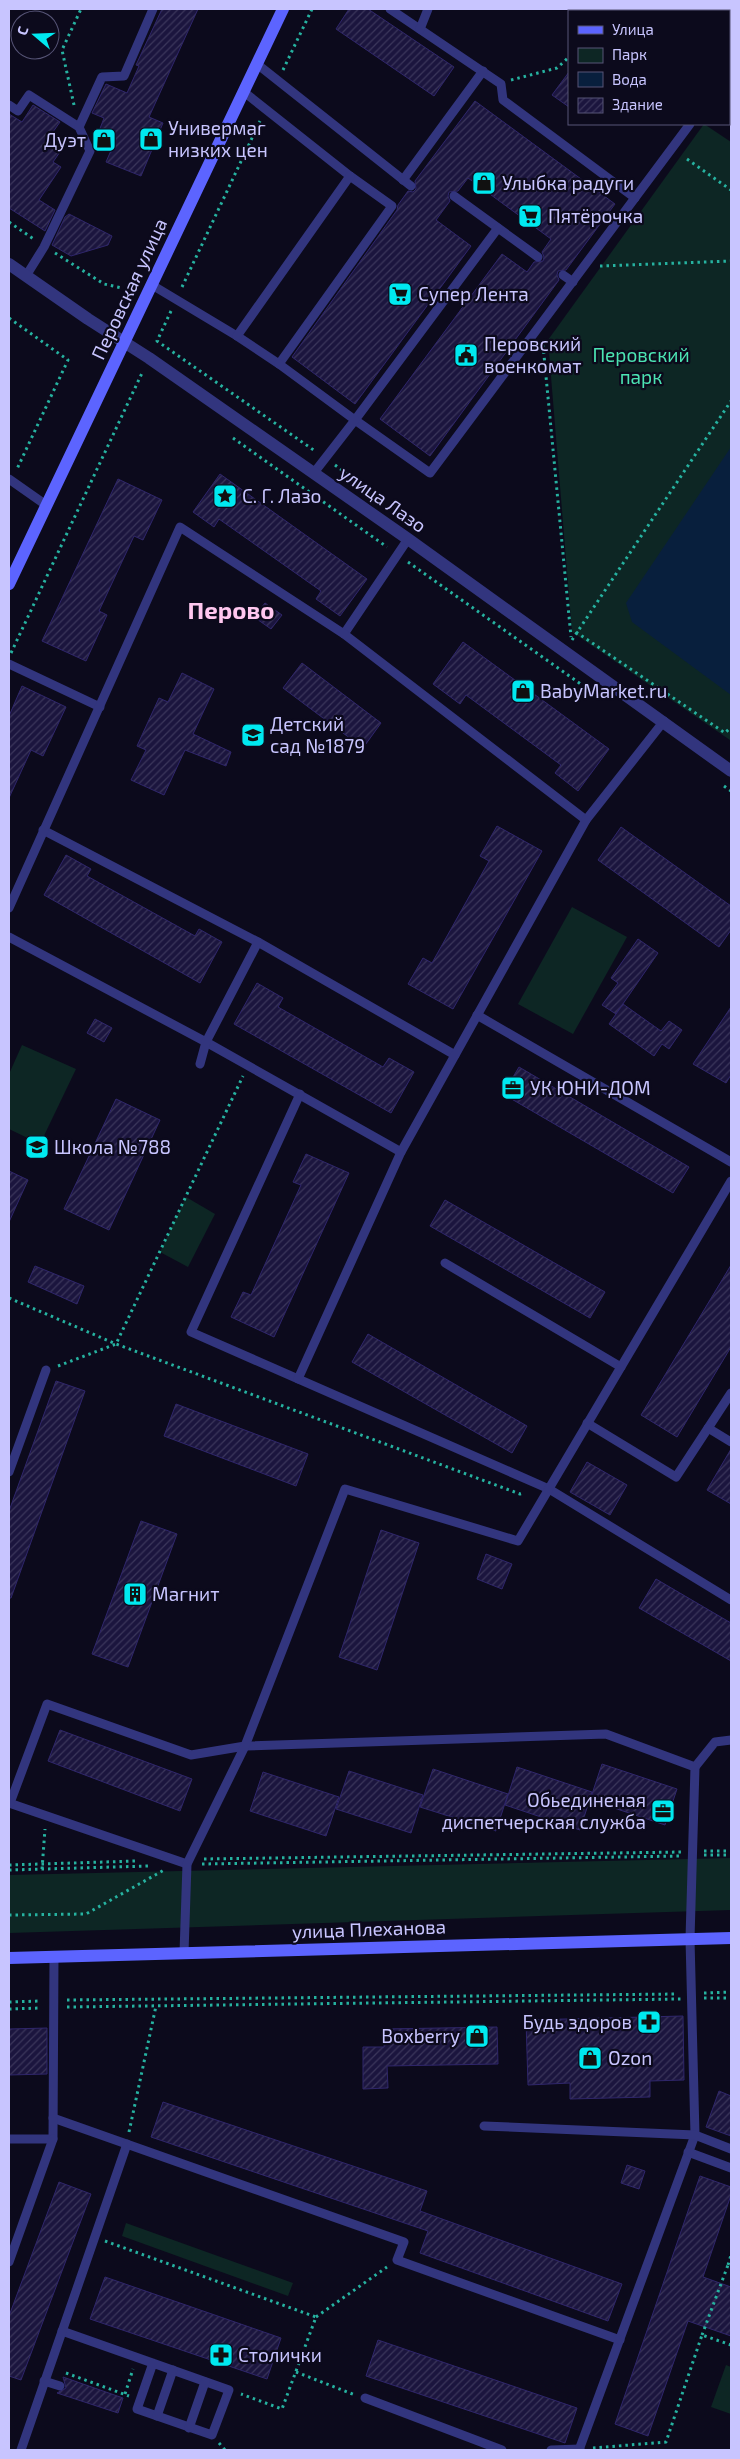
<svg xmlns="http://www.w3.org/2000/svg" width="740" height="2459" font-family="'Exo 2',sans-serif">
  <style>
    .park { fill: #0d2624 }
    .water { fill: #081f3d }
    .building { fill: url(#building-hatch); stroke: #2f266b }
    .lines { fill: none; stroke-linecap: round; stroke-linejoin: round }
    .path { stroke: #26b2a0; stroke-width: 3; stroke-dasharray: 2.5 4; stroke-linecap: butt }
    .lane { stroke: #32357e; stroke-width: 9 }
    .street { stroke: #32357e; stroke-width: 12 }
    .secondary { stroke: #5c64ff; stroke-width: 12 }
    .labels { text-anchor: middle; stroke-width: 4.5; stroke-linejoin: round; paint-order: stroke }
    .poi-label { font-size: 19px; fill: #c8c5ff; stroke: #0c0a1c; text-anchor: start }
    .street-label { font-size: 19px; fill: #c8c5ff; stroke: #0c0a1c }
    .park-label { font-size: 19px; fill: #4ce4b3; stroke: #0c0a1c }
    .district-label { font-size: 24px; font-weight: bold; fill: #ffc7ef; stroke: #0c0a1c }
  </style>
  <defs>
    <pattern id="building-hatch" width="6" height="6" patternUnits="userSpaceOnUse" patternTransform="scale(1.25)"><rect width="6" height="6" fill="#1b153e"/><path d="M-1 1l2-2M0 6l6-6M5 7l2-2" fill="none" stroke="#3b365b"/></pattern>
  </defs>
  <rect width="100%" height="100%" fill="#0c0a1c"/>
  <g class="park">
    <path d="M704 124 731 142 730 740 572 632 548 340Z"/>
    <path d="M572 907 627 937 573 1034 518 1004Z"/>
    <path d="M22 1045 76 1069 40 1144 9 1129V1074Z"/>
    <path d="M186 1197 215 1214 188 1267 160 1252Z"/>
    <path d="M731 1858V1910L9 1933V1875Z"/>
    <path d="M126 2223 293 2283 288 2296 122 2236Z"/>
    <path d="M726 2365 731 2367V2414L711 2407Z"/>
  </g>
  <path class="water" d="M731 447V695L632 622 626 603Z"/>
  <g class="building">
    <path d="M162 9H198L149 117 163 123 141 176 106 162 113 146 96 139 104 118 92 113 106 84 127 93 139 66 136 65Z"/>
    <path d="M349 9H368L454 67 434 96 336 29Z"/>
    <path d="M569 72V107L552 95Z"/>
    <path d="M475 101 615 204 566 270 558 271 557 275 559 280 430 456 380 419 502 254 527 272 534 262 543 261 544 257 542 252 551 239 468 178 458 191 449 192 448 196 450 201 436 220 471 246 355 404 292 357 397 210 398 205 408 191 413 192 416 189 415 181Z"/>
    <path d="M33 105 60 122 48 139 62 149 53 162 61 167 39 200 55 210 45 231 9 208V114L22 122Z"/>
    <path d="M69 214 112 236 108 245 71 256 52 245 65 217Z"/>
    <path d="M220 474 367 579 340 616 316 599 321 591 219 519 214 527 193 512Z"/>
    <path d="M118 479 162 500 143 540 134 536 99 611 107 615 86 661 42 641Z"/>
    <path d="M265 603 282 615 271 629 254 617Z"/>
    <path d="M463 642 609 749 578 791 555 773 561 765 466 695 460 704 433 684Z"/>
    <path d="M302 663 381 723 363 748 283 688Z"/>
    <path d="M182 673 214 689 193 734 231 752 226 766 185 750 164 795 131 780 146 750 137 746 159 698 168 702Z"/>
    <path d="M22 686 66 707 43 756 31 750 9 798V716Z"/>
    <path d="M497 826 542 851 453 1009 408 984 423 958 432 963 489 861 480 856Z"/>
    <path d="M621 827 731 906V930L719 947 598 860Z"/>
    <path d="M66 855 91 869 87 876 195 936 199 929 222 942 200 983 44 895Z"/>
    <path d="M638 939 658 953 616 1014 602 1005 618 983 611 978Z"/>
    <path d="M257 983 283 998 278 1007 383 1067 389 1058 414 1072 391 1113 234 1024Z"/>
    <path d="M623 1004 661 1031 669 1021 682 1030 669 1049 662 1044 654 1056 609 1024Z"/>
    <path d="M731 1007V1075L726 1083 693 1064Z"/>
    <path d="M95 1019 112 1028 104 1042 87 1033Z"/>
    <path d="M519 1067 689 1167 673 1193 503 1094Z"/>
    <path d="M116 1099 160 1120 109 1230 64 1209Z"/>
    <path d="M306 1154 349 1173 274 1337 231 1317 243 1292 251 1295 301 1185 293 1182Z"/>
    <path d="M9 1171 28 1180 9 1222Z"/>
    <path d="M445 1200 605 1292 590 1318 430 1226Z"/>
    <path d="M731 1265V1347L677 1437 641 1415Z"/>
    <path d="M35 1266 84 1286 77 1304 28 1282Z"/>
    <path d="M368 1334 527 1426 512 1453 352 1362Z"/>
    <path d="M56 1381 85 1391 11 1598H9V1511Z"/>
    <path d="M176 1404 308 1454 296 1486 164 1436Z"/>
    <path d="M731 1449V1504L707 1490Z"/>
    <path d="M587 1462 627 1485 610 1515 570 1492Z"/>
    <path d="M141 1521 177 1534 128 1667 92 1654Z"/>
    <path d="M381 1530 419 1543 377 1670 339 1657Z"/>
    <path d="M486 1554 512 1564 502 1589 477 1579Z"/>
    <path d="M656 1579 731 1623V1661L639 1608Z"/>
    <path d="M60 1730 192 1779 180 1811 48 1761Z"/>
    <path d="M602 1764 677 1789 665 1825 590 1800Z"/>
    <path d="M517 1767 592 1792 580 1830 505 1805Z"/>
    <path d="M433 1769 508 1794 496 1831 420 1807Z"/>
    <path d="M349 1771 423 1795 411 1833 336 1809Z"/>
    <path d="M263 1772 339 1797 326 1836 250 1811Z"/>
    <path d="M683 2016 684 2080 650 2081V2097L570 2099V2083L528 2085 526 2020Z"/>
    <path d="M497 2027 498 2064 387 2066 388 2088 363 2089V2047H384V2029Z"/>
    <path d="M47 2028V2074L9 2075V2029Z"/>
    <path d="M719 2091 731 2096V2136L706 2127Z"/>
    <path d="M163 2102 427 2191 420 2211 622 2284 608 2321 420 2253 428 2231 151 2137Z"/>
    <path d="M627 2165 645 2171 639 2189 621 2183Z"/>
    <path d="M700 2176 731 2187V2195L703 2277 731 2287V2336L688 2321 648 2436 615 2424Z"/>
    <path d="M59 2182 91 2194 21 2380 9 2376V2316Z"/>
    <path d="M105 2277 281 2338 267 2379 90 2319Z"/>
    <path d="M378 2340 577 2408 565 2443 366 2376Z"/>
    <path d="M63 2377 123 2398 118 2413 57 2393 66 2388Z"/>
  </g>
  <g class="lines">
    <g class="path">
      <path d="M283 70 312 9"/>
      <path d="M511 80 557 68 569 57"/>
      <path d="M74 105 62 50 81 9"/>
      <path d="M687 159 731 190"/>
      <path d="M9 222 35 240"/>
      <path d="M55 253 104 284 122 288"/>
      <path d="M600 266 731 261"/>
      <path d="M182 287 260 121"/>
      <path d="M171 311 157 341 315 451"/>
      <path d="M9 318 68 360 17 469"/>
      <path d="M543 345 571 637"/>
      <path d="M233 438 387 547"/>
      <path d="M335 465 376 496"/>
      <path d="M408 562 599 697"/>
      <path d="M576 632 725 733 731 727"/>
      <path d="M572 640 731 401"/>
      <path d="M11 653 142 373 144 375"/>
      <path d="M724 786 731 791"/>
      <path d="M9 1298 116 1344 520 1494 524 1493"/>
      <path d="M58 1366 116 1344 243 1076"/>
      <path d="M704 1851H731"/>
      <path d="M704 1855H731"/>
      <path d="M204 1859 681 1852"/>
      <path d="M202 1864 680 1856"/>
      <path d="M9 1865 136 1861"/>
      <path d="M42 1869 45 1829"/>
      <path d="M9 1870 148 1866"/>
      <path d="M9 1915 86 1914 164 1870"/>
      <path d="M704 1993 731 1992"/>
      <path d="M704 1998H731"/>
      <path d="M67 2000 678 1994"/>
      <path d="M9 2002 41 2001"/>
      <path d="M67 2007 681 1999"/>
      <path d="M9 2009 41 2008"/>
      <path d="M129 2132 156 2006"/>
      <path d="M105 2241 316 2317 282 2409 241 2394"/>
      <path d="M728 2265 731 2255"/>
      <path d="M316 2317 387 2267"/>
      <path d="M702 2335 728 2265 731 2266"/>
      <path d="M296 2372 355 2395"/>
      <path d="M66 2373 129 2396"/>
      <path d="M125 2394 133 2369"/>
      <path d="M219 2443 225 2450"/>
      <path d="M593 2448 666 2442 702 2335 731 2345"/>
    </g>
    <g class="lane">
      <path d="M390 9 501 84 503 100 635 198"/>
      <path d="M587 9 590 11"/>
      <path d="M658 9 660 11"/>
      <path d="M647 11 651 9"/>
      <path d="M420 29 428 9"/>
      <path d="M257 64 411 186"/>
      <path d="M729 72 731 73"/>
      <path d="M9 105 18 111 29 95 79 127 90 151 44 247 26 276"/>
      <path d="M729 113 731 114"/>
      <path d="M79 127 102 77 124 76 153 9"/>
      <path d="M403 180 483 71"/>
      <path d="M454 196 538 257"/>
      <path d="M498 228 355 420 430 473 690 124"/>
      <path d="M563 275 573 282"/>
      <path d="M152 285 237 336 279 364 392 206 350 176 244 92"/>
      <path d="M237 336 350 176"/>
      <path d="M279 364 355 420 313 474"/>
      <path d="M9 479 46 505"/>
      <path d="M344 634 408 539"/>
      <path d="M9 664 100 707"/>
      <path d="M43 830 258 942 455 1055"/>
      <path d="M9 908 180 527 344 634 586 820"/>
      <path d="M9 937 206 1042 401 1152"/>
      <path d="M477 1015 731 1162"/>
      <path d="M200 1064 206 1042 258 942"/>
      <path d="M300 1094 191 1332 549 1489 731 1600"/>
      <path d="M445 1263 621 1367"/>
      <path d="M298 1379 401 1152 586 820 664 721"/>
      <path d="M587 1423 676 1477 731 1393"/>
      <path d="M708 1428 731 1442"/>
      <path d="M9 1472 46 1370"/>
      <path d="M695 1767 715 1742 731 1740"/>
      <path d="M9 1803 187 1864"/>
      <path d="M10 1803 47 1704 191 1755 245 1746 606 1734 695 1767 690 1939 695 2135 579 2450"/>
      <path d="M184 1953 187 1864 245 1746 345 1489 518 1541 731 1181"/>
      <path d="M53 2118 404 2242 397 2260 620 2340"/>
      <path d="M484 2126 695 2135 731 2149"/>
      <path d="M9 2139H53L54 1957"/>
      <path d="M688 2152 731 2168"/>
      <path d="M9 2262 53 2139"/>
      <path d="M62 2331 229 2390 212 2435 137 2409 153 2363"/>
      <path d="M44 2381 60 2386"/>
      <path d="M365 2398 502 2450"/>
      <path d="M157 2416 173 2370"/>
      <path d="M189 2428 205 2382"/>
      <path d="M21 2450 127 2144"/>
      <path d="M551 2450 580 2449"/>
    </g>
    <path class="street" d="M9 264 88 319 149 358 408 539 731 771"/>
    <g class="secondary">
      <path d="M9 584 283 9"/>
      <path d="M9 1958 731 1938"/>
    </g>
  </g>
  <defs>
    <g id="shop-square" transform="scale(1.25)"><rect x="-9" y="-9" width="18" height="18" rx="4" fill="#00e9f0" stroke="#0c0a1c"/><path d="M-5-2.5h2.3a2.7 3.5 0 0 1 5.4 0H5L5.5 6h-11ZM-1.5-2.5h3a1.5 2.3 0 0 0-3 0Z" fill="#111"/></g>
    <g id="supermarket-square" transform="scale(1.25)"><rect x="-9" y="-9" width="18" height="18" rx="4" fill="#00e9f0" stroke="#0c0a1c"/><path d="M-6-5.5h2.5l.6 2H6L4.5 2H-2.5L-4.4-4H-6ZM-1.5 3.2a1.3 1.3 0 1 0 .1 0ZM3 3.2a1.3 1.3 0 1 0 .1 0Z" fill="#111"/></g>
    <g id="civic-square" transform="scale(1.25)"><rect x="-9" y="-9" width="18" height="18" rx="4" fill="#00e9f0" stroke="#0c0a1c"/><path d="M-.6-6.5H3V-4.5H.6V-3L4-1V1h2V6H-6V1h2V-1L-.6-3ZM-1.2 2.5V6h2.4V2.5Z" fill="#111"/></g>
    <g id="sight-square" transform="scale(1.25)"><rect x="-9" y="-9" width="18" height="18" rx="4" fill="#00e9f0" stroke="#0c0a1c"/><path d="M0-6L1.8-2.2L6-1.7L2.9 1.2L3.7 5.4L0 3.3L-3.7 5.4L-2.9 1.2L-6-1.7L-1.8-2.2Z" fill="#111"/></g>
    <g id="school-square" transform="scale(1.25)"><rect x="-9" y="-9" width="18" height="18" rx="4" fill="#00e9f0" stroke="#0c0a1c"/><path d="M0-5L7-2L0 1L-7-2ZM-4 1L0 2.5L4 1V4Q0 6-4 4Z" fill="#111"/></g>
    <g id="office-square" transform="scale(1.25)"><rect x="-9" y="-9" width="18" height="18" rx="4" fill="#00e9f0" stroke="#0c0a1c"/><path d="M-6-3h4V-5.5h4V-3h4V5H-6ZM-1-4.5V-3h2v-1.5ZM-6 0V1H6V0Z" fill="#111"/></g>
    <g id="building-square" transform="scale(1.25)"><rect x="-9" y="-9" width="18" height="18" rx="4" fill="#00e9f0" stroke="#0c0a1c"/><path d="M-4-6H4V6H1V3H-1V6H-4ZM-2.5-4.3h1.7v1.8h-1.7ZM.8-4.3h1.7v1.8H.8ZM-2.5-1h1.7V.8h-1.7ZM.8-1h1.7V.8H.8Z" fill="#111"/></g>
    <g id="pharmacy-square" transform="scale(1.25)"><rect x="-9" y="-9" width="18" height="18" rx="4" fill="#00e9f0" stroke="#0c0a1c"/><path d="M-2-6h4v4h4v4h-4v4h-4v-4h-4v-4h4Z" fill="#111"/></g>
  </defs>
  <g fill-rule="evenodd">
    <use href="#shop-square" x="151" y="139"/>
    <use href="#shop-square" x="104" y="140"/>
    <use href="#shop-square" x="484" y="183"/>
    <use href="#supermarket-square" x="530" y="216"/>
    <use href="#supermarket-square" x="400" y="294"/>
    <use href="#civic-square" x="466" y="355"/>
    <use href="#sight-square" x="225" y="496"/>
    <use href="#shop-square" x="523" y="691"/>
    <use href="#school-square" x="253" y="735"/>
    <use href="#office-square" x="513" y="1088"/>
    <use href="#school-square" x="37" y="1147"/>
    <use href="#building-square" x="135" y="1594"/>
    <use href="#office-square" x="663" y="1811"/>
    <use href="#pharmacy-square" x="649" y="2022"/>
    <use href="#shop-square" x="477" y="2036"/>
    <use href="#shop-square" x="590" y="2058"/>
    <use href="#pharmacy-square" x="221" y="2355"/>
  </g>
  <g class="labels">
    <g class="poi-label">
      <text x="168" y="135">Универмаг<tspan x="168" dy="22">низких цен</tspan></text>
      <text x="86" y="147" text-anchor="end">Дуэт</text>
      <text x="502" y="190">Улыбка радуги</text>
      <text x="548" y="223">Пятёрочка</text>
      <text x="418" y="301">Супер Лента</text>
      <text x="484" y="351">Перовский<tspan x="484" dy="22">военкомат</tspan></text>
      <text x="242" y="503">С. Г. Лазо</text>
      <text x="540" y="698">BabyMarket.ru</text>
      <text x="270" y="731">Детский<tspan x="270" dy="22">сад №1879</tspan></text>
      <text x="530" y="1095">УК ЮНИ-ДОМ</text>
      <text x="54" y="1154">Школа №788</text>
      <text x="152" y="1601">Магнит</text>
      <text x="646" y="1807" text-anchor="end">Обьединеная<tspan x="646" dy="22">диспетчерская служба</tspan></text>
      <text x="632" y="2029" text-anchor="end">Будь здоров</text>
      <text x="460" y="2043" text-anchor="end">Boxberry</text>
      <text x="608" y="2065">Ozon</text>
      <text x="238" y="2362">Столички</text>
    </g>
    <g class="street-label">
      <text transform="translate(129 289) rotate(-65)" y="7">Перовская улица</text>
      <text transform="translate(383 499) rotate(35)" y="7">улица Лазо</text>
      <text transform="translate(369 1929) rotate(-2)" y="7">улица Плеханова</text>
    </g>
    <g class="park-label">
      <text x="641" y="362">Перовский<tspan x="641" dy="22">парк</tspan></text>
    </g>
    <g class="district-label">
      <text x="231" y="619">Перово</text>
    </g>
  </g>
  <rect width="740" height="2459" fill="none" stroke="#c8c5ff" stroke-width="20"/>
  <rect x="568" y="10" width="162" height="115" fill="#0c0a1c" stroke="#575577"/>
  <rect x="578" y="26" width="25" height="8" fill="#5c64ff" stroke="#575577"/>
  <text x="612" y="35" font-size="15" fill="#c8c5ff">Улица</text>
  <rect x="578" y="48" width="25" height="15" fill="#0d2624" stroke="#575577"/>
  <text x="612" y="60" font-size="15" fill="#c8c5ff">Парк</text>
  <rect x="578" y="72" width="25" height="15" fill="#081f3d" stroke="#575577"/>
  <text x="612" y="85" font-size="15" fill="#c8c5ff">Вода</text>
  <rect x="578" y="98" width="25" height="15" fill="url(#building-hatch)" stroke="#575577"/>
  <text x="612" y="110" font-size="15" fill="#c8c5ff">Здание</text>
  <g transform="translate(35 35) rotate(289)"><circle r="24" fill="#0c0a1c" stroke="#575577"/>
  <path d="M0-4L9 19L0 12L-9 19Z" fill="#00e9f0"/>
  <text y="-8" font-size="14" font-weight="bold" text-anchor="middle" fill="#c8c5ff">С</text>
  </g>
</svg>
